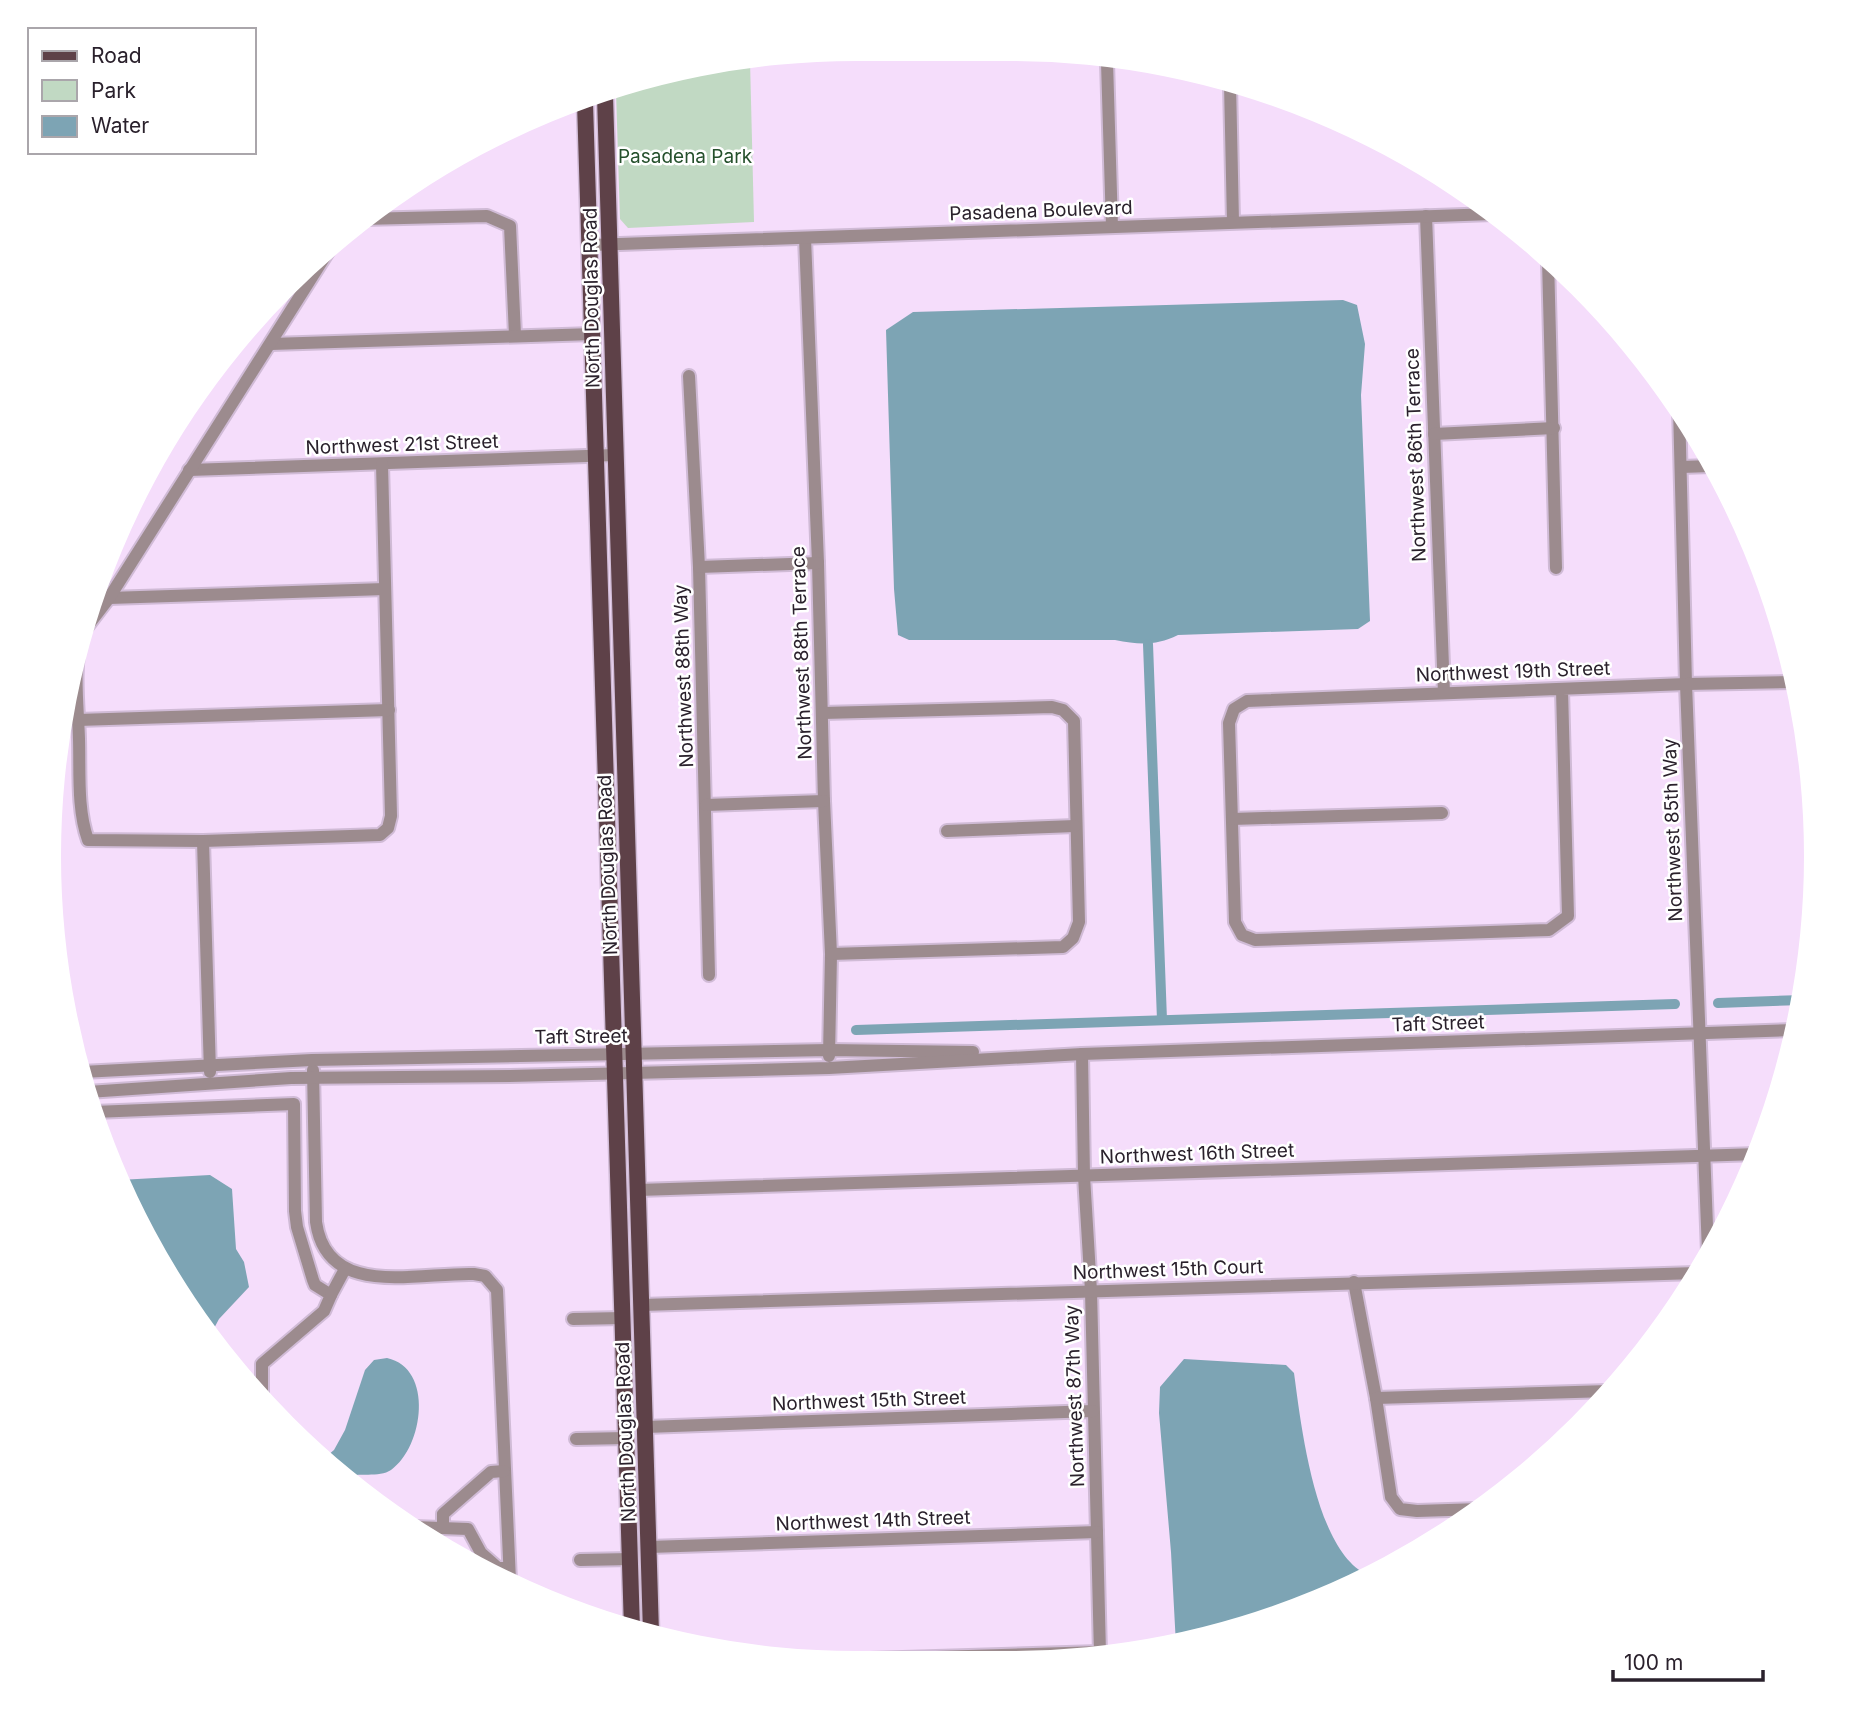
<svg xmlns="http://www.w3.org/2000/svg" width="1865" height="1712" font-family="Inter,sans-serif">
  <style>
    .green { fill: #c1d9c3 }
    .water { fill: #7da4b4 }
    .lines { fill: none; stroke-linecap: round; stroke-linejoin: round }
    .canal { stroke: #7da4b4; stroke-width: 10 }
    .minor-casing { stroke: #d0bbd6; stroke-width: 16 }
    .major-casing { stroke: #d0bbd6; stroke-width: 19 }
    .minor { stroke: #9c8b8e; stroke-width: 12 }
    .major { stroke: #5e4148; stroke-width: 16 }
    .labels { text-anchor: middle; stroke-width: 5; stroke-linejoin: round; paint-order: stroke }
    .park-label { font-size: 19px; fill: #25502c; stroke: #fff }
    .street-label { font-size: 19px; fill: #2a212c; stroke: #fff }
  </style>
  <rect width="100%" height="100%" fill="#f5ddfb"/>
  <path class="green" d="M750 60 754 222 628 228 620 219 616 92 698 65Z"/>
  <g class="water">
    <path d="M1343 300 1357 305 1365 344 1361 395 1370 621 1358 629 1178 635C1155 646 1140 645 1115 640H909L898 635 894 589 886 330 913 312Z"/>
    <path d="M210 1175 232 1189 236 1249 244 1262 249 1287 219 1319 211 1334 185 1305 119 1180Z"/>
    <path d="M387 1358C434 1368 424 1447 391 1470 379 1478 358 1472 344 1477L322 1460 334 1450 345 1430 365 1370 374 1360Z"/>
    <path d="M1184 1359 1286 1365 1294 1373C1301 1424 1315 1552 1368 1575L1317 1602 1176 1645 1171 1552 1159 1413 1160 1387Z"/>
  </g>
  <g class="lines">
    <g class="canal">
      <path d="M1148 644 1162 1020"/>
      <path d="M1718 1003 1802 1000"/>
      <path d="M856 1030 1675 1004"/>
    </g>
    <g class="minor-casing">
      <g id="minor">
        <path d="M1107 62 1112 227"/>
        <path d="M1230 84 1233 222"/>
        <path d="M1426 216 1444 693"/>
        <path d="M362 219 487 216 510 226 515 335"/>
        <path d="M805 238 818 563 824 801 831 954 829 1056"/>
        <path d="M591 245 1493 214"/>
        <path d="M1548 260 1556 568"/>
        <path d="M271 344 593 334"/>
        <path d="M689 376 699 567 709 975"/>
        <path d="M1679 407 1686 684 1708 1252"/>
        <path d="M1434 434 1554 428"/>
        <path d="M1681 467 1711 466"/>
        <path d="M189 470 615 455"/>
        <path d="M699 567 818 563"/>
        <path d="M109 598 385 589"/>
        <path d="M83 632 109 598 331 247"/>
        <path d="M81 637C73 669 78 706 79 739 80 772 77 809 88 840L203 841 380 835 388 828 391 816 382 464"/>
        <path d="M1562 690 1568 916 1549 930 1255 940 1242 935 1235 922 1229 723 1234 709 1247 701 1686 684 1795 682"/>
        <path d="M823 713 1052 707 1063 710 1074 721 1079 922 1073 938 1063 947 831 954"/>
        <path d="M78 720 389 710"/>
        <path d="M706 805 824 801"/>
        <path d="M1232 819 1442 813"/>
        <path d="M947 831 1075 826"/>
        <path d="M203 841 210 1072"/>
        <path d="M1082 1054 1084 1176 1091 1291 1100 1654"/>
        <path d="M313 1070 316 1222C327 1300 418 1272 474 1274L485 1276 497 1290 510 1581"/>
        <path d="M82 1072 312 1060 829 1050 973 1052"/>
        <path d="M88 1092 291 1078 510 1076 829 1068 1082 1054 1796 1030"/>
        <path d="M94 1112 294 1104 295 1211 297 1227 313 1280 315 1285 331 1295 324 1311 262 1364V1393"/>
        <path d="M638 1190 1758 1154"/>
        <path d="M1354 1282 1376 1398 1391 1497 1400 1509 1417 1511 1480 1509"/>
        <path d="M331 1295 345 1269"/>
        <path d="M642 1305 1697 1273"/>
        <path d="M573 1319 623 1318"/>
        <path d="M1376 1398 1609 1391"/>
        <path d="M646 1427 1093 1411"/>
        <path d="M576 1439 627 1438"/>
        <path d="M414 1527 468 1529 481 1553 498 1568H508"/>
        <path d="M443 1527V1514L491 1472 504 1471"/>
        <path d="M649 1547 1097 1532"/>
        <path d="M580 1560 631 1559"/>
        <path d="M870 1659 1100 1652"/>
      </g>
    </g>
    <g class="major-casing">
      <g id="major">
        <path d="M605 96 651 1633"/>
        <path d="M585 103 632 1629"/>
      </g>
    </g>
    <use href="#minor" class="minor"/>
    <use href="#major" class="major"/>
  </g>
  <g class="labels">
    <g class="park-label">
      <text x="685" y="163">Pasadena Park</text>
    </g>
    <g class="street-label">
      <text transform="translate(1041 210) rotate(-2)" y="7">Pasadena Boulevard</text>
      <text transform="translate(591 298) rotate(-91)" y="7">North Douglas Road</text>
      <text transform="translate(402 444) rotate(-2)" y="7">Northwest 21st Street</text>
      <text transform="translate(1415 455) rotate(-92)" y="7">Northwest 86th Terrace</text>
      <text transform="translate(801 653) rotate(-92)" y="7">Northwest 88th Terrace</text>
      <text transform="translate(1513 671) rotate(-2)" y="7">Northwest 19th Street</text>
      <text transform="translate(683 676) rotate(-92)" y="7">Northwest 88th Way</text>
      <text transform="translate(1672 830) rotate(-92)" y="7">Northwest 85th Way</text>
      <text transform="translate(607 865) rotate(-92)" y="7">North Douglas Road</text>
      <text transform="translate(1438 1023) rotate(-2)" y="7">Taft Street</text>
      <text transform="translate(581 1036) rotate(-1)" y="7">Taft Street</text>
      <text transform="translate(1197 1153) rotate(-2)" y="7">Northwest 16th Street</text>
      <text transform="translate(1168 1269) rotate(-2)" y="7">Northwest 15th Court</text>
      <text transform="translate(1074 1396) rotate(-92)" y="7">Northwest 87th Way</text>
      <text transform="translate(869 1400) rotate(-2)" y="7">Northwest 15th Street</text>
      <text transform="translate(625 1432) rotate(-92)" y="7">North Douglas Road</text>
      <text transform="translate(873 1520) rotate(-2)" y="7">Northwest 14th Street</text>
    </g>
  </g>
  <path d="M0 0H1865V1712H0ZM856 61H1009A795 795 0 0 1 1804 856V856A795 795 0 0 1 1009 1651H856A795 795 0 0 1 61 856V856A795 795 0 0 1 856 61Z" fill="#fff" fill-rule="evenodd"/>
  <rect x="28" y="28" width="228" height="126" fill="#ffffff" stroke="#aaa6ab" stroke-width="2"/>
  <rect x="42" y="51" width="35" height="10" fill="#5e4148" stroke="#aaa6ab" stroke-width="2"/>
  <text x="91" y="63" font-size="21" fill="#2a212c">Road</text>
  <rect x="42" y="80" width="35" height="21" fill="#c1d9c3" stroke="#aaa6ab" stroke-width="2"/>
  <text x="91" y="98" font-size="21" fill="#2a212c">Park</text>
  <rect x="42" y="116" width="35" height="21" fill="#7da4b4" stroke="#aaa6ab" stroke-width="2"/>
  <text x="91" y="133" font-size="21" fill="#2a212c">Water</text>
  <path d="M1613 1670v10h150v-10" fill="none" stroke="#2a212c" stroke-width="3.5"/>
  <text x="1624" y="1670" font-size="21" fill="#2a212c" stroke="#ffffff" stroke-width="5" paint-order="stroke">100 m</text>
</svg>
